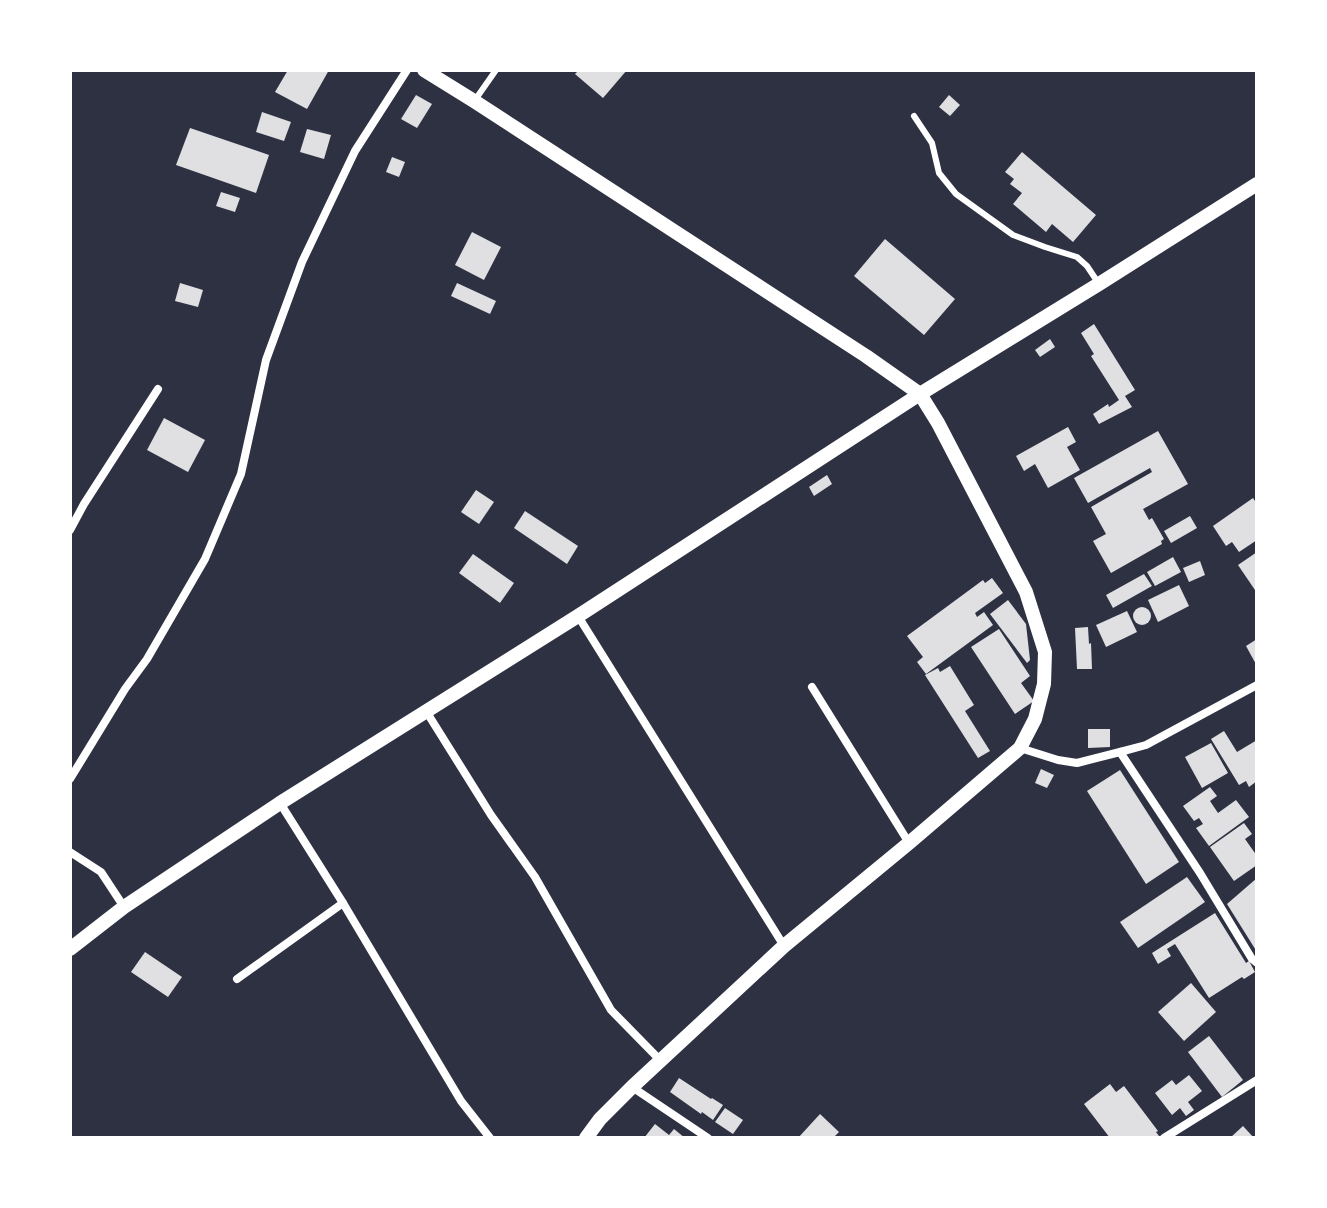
<svg xmlns="http://www.w3.org/2000/svg" width="1327" height="1208" font-family="Karla,sans-serif">
  <style>
    .building { fill: #e0e0e3 }
    .lines { fill: none; stroke-linecap: round; stroke-linejoin: round }
    .service { stroke: #fff; stroke-width: 6 }
    .minor { stroke: #fff; stroke-width: 8 }
    .tertiary { stroke: #fff; stroke-width: 14 }
  </style>
  <rect width="100%" height="100%" fill="#2d3142"/>
  <g class="building">
    <path d="M288 70H329L307 109 275 92Z"/>
    <path d="M579 70H627L603 98 575 74Z"/>
    <path d="M416 95 432 104 417 128 401 119Z"/>
    <path d="M949 95 960 105 950 116 939 107Z"/>
    <path d="M262 112 291 122 284 141 256 132Z"/>
    <path d="M190 128 269 155 256 193 176 165Z"/>
    <path d="M307 129 331 135 324 159 300 152Z"/>
    <path d="M1022 152 1096 215 1073 242 1052 224 1046 232 1013 204 1022 193 1010 184 1014 179 1005 172Z"/>
    <path d="M392 157 405 162 399 177 386 172Z"/>
    <path d="M221 192 240 198 235 212 216 206Z"/>
    <path d="M472 232 501 247 484 280 455 265Z"/>
    <path d="M885 239 955 299 924 335 854 276Z"/>
    <path d="M180 283 203 290 198 307 175 301Z"/>
    <path d="M457 283 496 301 490 314 451 296Z"/>
    <path d="M1094 324 1135 390 1125 396 1132 407 1099 424 1093 414 1108 404 1109 407 1119 400 1091 356 1094 354 1081 333Z"/>
    <path d="M1050 339 1055 347 1040 357 1035 350Z"/>
    <path d="M164 418 205 440 188 472 147 450Z"/>
    <path d="M1068 427 1076 442 1067 447 1080 470 1048 488 1035 464 1024 471 1016 456Z"/>
    <path d="M1158 431 1188 484 1143 509 1149 520 1152 518 1164 539 1161 541 1162 544 1111 573 1093 541 1106 534 1091 507 1152 472 1150 468 1088 503 1074 478Z"/>
    <path d="M827 475 832 484 814 496 809 487Z"/>
    <path d="M476 490 494 502 479 524 461 512Z"/>
    <path d="M1253 498 1257 504V540L1239 552 1232 542 1226 546 1213 526Z"/>
    <path d="M525 511 578 546 567 564 514 528Z"/>
    <path d="M1190 516 1197 528 1171 543 1164 531Z"/>
    <path d="M1257 552V593L1238 565Z"/>
    <path d="M473 554 514 583 500 603 459 573Z"/>
    <path d="M1173 557 1181 572 1155 586 1147 572Z"/>
    <path d="M1200 561 1205 575 1189 582 1183 568Z"/>
    <path d="M1144 574 1152 586 1113 608 1106 595Z"/>
    <path d="M992 578 1003 593 975 613 977 617 984 612 993 625 926 674 917 662 923 657 907 636 983 580 985 583Z"/>
    <path d="M1179 585 1189 606 1158 622 1148 600Z"/>
    <path d="M1008 600 1026 624 1030 660 1027 663 990 614Z"/>
    <circle cx="1142" cy="616" r="9"/>
    <path d="M1127 611 1137 632 1106 647 1096 625Z"/>
    <path d="M1088 627 1089 644 1091 643 1092 669H1077L1075 628Z"/>
    <path d="M999 629 1030 676 1021 683 1034 701 1015 714 971 647Z"/>
    <path d="M1257 639V666L1246 646Z"/>
    <path d="M950 666 974 705 965 711 990 751 978 758 925 675 938 668 940 672Z"/>
    <path d="M1088 729H1110V747L1088 748Z"/>
    <path d="M1224 731 1237 752 1257 740V781L1249 787 1246 781 1239 785 1211 739Z"/>
    <path d="M1211 743 1228 773 1202 788 1185 757Z"/>
    <path d="M1041 769 1054 775 1047 788 1035 783Z"/>
    <path d="M1120 770 1179 862 1146 884 1087 791Z"/>
    <path d="M1210 787 1217 796 1210 801 1218 813 1236 800 1249 817 1209 846 1196 828 1203 824 1199 818 1194 821 1183 806Z"/>
    <path d="M1244 823 1252 834 1245 839 1257 856V865L1234 881 1210 847Z"/>
    <path d="M1187 877 1205 902 1138 948 1120 922Z"/>
    <path d="M1257 878V952L1227 904Z"/>
    <path d="M1215 913 1246 963 1249 961 1255 972 1244 979 1242 977 1209 998 1175 944 1167 949 1171 956 1158 964 1152 953Z"/>
    <path d="M145 952 182 977 168 997 131 972Z"/>
    <path d="M1191 983 1216 1012 1184 1041 1158 1012Z"/>
    <path d="M1209 1036 1243 1080 1222 1097 1188 1052Z"/>
    <path d="M1189 1075 1202 1091 1188 1102 1194 1110 1186 1116 1180 1108 1172 1115 1155 1093 1172 1080 1176 1085Z"/>
    <path d="M679 1078 711 1099 712 1098 723 1105 713 1120 702 1112 701 1114 670 1092Z"/>
    <path d="M1110 1084 1116 1092 1124 1086 1158 1131 1156 1132 1159 1136 1157 1138H1110L1084 1104Z"/>
    <path d="M725 1108 743 1120 733 1134 715 1122Z"/>
    <path d="M820 1114 839 1132 833 1138H798Z"/>
    <path d="M655 1124 669 1135 674 1129 685 1138H644Z"/>
    <path d="M1243 1126 1254 1138H1230Z"/>
  </g>
  <g class="lines">
    <g class="service">
      <path d="M475 100 496 70"/>
      <path d="M914 116 932 143 939 173 956 194 1013 235 1045 247 1077 257 1087 266 1099 284"/>
    </g>
    <g class="minor">
      <path d="M70 530 84 504 158 389"/>
      <path d="M578 616 784 946"/>
      <path d="M812 687 909 843"/>
      <path d="M426 711 491 815 535 877 611 1010 660 1060"/>
      <path d="M1020 748 1058 760 1077 763 1120 752 1146 745 1257 685"/>
      <path d="M1120 752 1200 873 1252 959 1257 963"/>
      <path d="M70 779 125 689 147 659 205 559 241 474 266 360 302 262 355 151 407 70"/>
      <path d="M280 803 343 903 461 1101 490 1138"/>
      <path d="M70 852 101 872 124 907"/>
      <path d="M237 979 343 903"/>
      <path d="M632 1087 708 1138"/>
      <path d="M1164 1138 1257 1080"/>
    </g>
    <g class="tertiary">
      <path d="M424 70 474 101 866 356 920 394 938 423 1026 592 1045 652 1044 684 1035 719 1020 748 909 843 784 946 632 1087 600 1119 586 1138"/>
      <path d="M70 949 124 907 280 803 578 616 920 394 1099 284 1257 184"/>
    </g>
  </g>
  <rect width="1327" height="1208" fill="none" stroke="#ffffff" stroke-width="144"/>
</svg>
